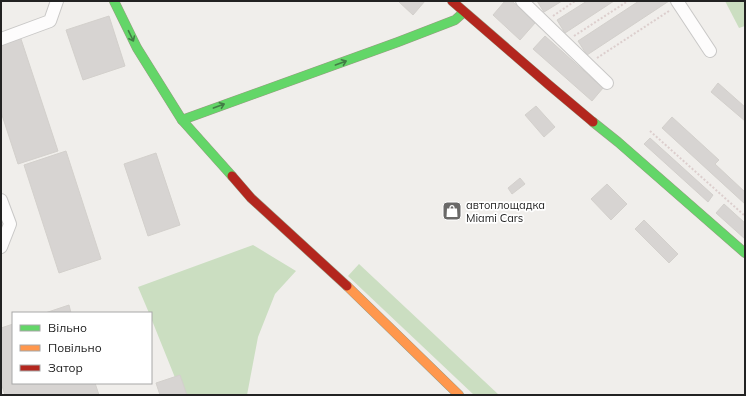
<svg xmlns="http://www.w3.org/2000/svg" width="746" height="396" font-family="Mulish,sans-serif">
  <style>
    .forest { fill: #cbdec1 }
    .building { fill: #d7d4d2; stroke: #d3d0cc }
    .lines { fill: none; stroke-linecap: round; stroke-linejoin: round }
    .street-casing { stroke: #c9c8c7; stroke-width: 14 }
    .fast-casing { stroke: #999a82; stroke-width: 10 }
    .slow-casing { stroke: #999a82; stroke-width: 10 }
    .jam-casing { stroke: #999a82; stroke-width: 10 }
    .path { stroke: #dccecd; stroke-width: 2; stroke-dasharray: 2 2; stroke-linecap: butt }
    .street { stroke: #fdfcfc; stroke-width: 12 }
    .fast { stroke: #63d668; stroke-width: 9 }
    .slow { stroke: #ff974d; stroke-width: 9 }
    .jam { stroke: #b3261e; stroke-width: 9 }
    .oneway { stroke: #427c45 }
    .labels { text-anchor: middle; stroke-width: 3.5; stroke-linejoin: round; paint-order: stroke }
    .poi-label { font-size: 11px; fill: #222; stroke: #fff; text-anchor: start }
  </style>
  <rect width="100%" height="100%" fill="#f0eeeb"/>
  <g class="forest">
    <path d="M725 1H745V26L739 28Z"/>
    <path d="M253 245 296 271 275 294 258 337 247 395H182L151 318V313H149L138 287Z"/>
    <path d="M359 264 499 395H474L348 276Z"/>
  </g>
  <g class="building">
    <path d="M398 1H425L413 15Z"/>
    <path d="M505 1H512L535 23 520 40 493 15Z"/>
    <path d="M537 1H562L544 12Z"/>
    <path d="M587 1H614L565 33 557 20Z"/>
    <path d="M639 1H669L587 55 578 41Z"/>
    <path d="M109 16 125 66 83 80 66 30Z"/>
    <path d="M20 36 58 151 18 164 1 112V42Z"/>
    <path d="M545 36 603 88 592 101 533 49Z"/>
    <path d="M718 83 745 107V121L711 92Z"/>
    <path d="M536 106 555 127 544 137 525 115Z"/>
    <path d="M672 117 719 160 715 164 745 192V204L662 128Z"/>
    <path d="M650 138 713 195 708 202 644 144Z"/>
    <path d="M66 151 101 259 59 273 24 165Z"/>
    <path d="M156 153 180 225 148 236 124 164Z"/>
    <path d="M520 178 525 184 512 194 508 188Z"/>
    <path d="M607 184 627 204 611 220 591 199Z"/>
    <path d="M724 204 745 223V239L716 213Z"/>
    <path d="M644 220 678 254 669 263 635 229Z"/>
    <path d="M69 305 71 313H45Z"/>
    <path d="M13 324V383H95L99 395H5L1 383V328Z"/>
    <path d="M180 375 187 395H160L156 383Z"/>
  </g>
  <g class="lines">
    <g class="street-casing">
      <g id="street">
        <path d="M522 1 607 83"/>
        <path d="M677 1 710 51"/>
        <path d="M1 39 50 21 57 1"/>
        <path d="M1 200 10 224 1 247"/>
      </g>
    </g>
    <g class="fast-casing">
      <g id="fast">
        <path d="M114 1 137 48 182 120 232 176"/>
        <path d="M182 120 398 42 455 20 464 12"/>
        <path d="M593 122 618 142 745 253"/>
      </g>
    </g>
    <g class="slow-casing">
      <path id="slow" d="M347 286 459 395"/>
    </g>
    <g class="jam-casing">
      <g id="jam">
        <path d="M452 1 549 85 593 122"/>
        <path d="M232 176 251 198 347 286"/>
      </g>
    </g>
    <g class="path">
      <path d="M553 16 575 1"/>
      <path d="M574 36 628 1"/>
      <path d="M597 58 669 11"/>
      <path d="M650 131 745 216"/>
    </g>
    <use href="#street" class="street"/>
    <use href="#fast" class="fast"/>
    <use href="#slow" class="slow"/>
    <use href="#jam" class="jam"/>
  </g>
  <defs><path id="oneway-shaft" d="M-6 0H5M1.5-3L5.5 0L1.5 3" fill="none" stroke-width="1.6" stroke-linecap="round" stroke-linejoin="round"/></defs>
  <g class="oneway">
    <use href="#oneway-shaft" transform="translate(131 36) rotate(64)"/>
    <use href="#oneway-shaft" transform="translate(341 63) rotate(-20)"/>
    <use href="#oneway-shaft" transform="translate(219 106) rotate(-20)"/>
  </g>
  <defs>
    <g id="shop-square" transform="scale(1)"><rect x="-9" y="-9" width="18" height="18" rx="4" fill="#6a6968" stroke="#fff"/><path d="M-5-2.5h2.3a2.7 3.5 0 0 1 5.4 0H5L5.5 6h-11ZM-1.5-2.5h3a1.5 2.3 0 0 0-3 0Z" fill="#fff"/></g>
  </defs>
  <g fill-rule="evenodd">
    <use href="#shop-square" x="452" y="211"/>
  </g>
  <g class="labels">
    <g class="poi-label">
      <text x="466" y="209">автоплощадка<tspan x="466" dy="13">Miami Cars</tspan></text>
    </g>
  </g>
  <rect width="746" height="396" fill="none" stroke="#222222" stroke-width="4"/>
  <rect x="12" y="312" width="140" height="72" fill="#ffffff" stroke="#a7a7a7"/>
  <rect x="20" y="325" width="20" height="6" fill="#63d668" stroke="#a7a7a7"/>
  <text x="48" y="332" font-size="12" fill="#222222">Вільно</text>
  <rect x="20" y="345" width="20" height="6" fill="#ff974d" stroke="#a7a7a7"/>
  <text x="48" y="352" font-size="12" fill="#222222">Повільно</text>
  <rect x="20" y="365" width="20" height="6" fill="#b3261e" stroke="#a7a7a7"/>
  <text x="48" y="372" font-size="12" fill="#222222">Затор</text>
</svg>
